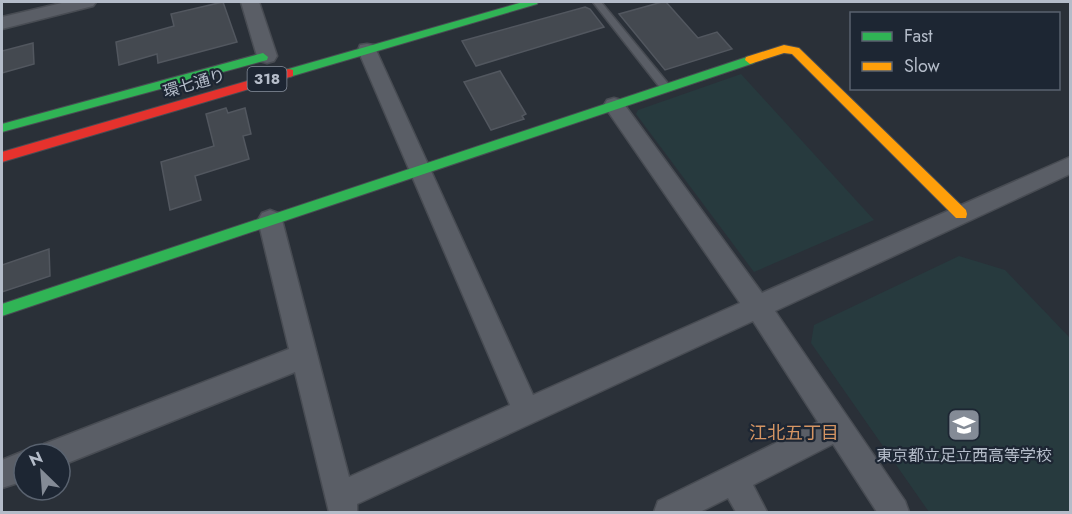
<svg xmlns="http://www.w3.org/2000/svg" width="1072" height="514" font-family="Jost,'Noto Sans JP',sans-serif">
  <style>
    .green { fill: #273a3e }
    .building { fill: #444950; stroke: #52575f; stroke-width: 1.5 }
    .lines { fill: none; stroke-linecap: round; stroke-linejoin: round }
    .lane-casing { stroke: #484c53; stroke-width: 3 }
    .street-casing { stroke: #484c53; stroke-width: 3 }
    .fast-casing { stroke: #484c53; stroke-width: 2 }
    .slow-casing { stroke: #484c53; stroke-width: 2 }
    .jam-casing { stroke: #484c53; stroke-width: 2 }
    .lane { fill: #5a5e66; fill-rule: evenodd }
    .street { fill: #5a5e66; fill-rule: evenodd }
    .fast { fill: #30b455; fill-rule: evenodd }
    .slow { fill: #ff9f0a; fill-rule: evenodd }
    .jam { fill: #e5322d; fill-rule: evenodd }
    .labels { text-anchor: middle; stroke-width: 4.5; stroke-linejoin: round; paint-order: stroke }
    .shield { fill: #1d2633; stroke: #878f9c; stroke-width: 1.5 }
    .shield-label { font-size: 15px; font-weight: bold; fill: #b4bcc9 }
    .street-label { font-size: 16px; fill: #b4bcc9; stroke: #1d2633 }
    .poi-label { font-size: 16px; fill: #b4bcc9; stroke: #1d2633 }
    .neighbourhood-label { font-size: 18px; fill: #d59563; stroke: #1d2633 }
  </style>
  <rect width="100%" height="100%" fill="#2a3038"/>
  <g class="green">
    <path d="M741 74 874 220 754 272 636 114 638 110Z"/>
    <path d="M959 256 1005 270 1070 338V512H929L811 343 814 325Z"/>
  </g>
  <g class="building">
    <path d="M223 2 237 42 158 63 157 54 119 65 116 42 174 26 171 14Z"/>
    <path d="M662 2H666L698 38 717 32 732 49 665 70 619 14Z"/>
    <path d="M585 7 590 9 604 27 476 66 462 41Z"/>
    <path d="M33 43 34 64 2 73V51Z"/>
    <path d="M500 71 526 114 522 116 524 119 491 130 464 82Z"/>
    <path d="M226 108 228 113 245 108 251 134 243 136 249 159 195 176 201 200 170 210 161 162 214 146 206 114Z"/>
    <path d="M49 249 50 276 2 292V265Z"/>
  </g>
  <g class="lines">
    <g class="lane-casing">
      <path id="lane" d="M593 2H601L670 86V90H662Z"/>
    </g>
    <g class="street-casing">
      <g id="street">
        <path d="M66 2H96L93 6 2 29V17Z"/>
        <path d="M241 2H259L277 56 274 61 267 63 260 61 257 56Z"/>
        <path d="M367 44 374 45 376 50 533 395 740 303 607 110 604 105 607 100 614 98 621 100 762 293 1070 157V174L775 311 905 501 909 512H877L833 444 753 485 767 512H736L728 498 700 512H654L658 501 818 422 753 321 357 504V512H329L295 372 60 466V454H40L44 444 289 349 258 220 262 213 270 210 278 213 282 220 349 477 510 405 358 50 360 45Z"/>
        <path d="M24 451 30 454H24V481L2 488V460Z"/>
      </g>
    </g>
    <g class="fast-casing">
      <g id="fast">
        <path d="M523 2H538L537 4 289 77 284 73 285 70Z"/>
        <path d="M263 53 268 57 267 60 2 132V124Z"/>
        <path d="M750 56 755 60 754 63 2 316V304Z"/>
      </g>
    </g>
    <g class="slow-casing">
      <path id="slow" d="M784 45 799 48 966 210 967 214 966 218H956L792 54 784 53 750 64 745 60 746 57Z"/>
    </g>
    <g class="jam-casing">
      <path id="jam" d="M289 69 293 70V76L2 162V152Z"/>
    </g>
    <use href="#lane" class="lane"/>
    <use href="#street" class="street"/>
    <use href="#fast" class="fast"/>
    <use href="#slow" class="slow"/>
    <use href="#jam" class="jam"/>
  </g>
  <defs>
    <g id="school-square" transform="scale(1.725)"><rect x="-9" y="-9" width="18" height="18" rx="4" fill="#848b96" stroke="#1d2633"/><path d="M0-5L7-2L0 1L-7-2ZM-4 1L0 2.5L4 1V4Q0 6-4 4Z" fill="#fff"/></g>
  </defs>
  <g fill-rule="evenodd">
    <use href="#school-square" x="964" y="425"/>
  </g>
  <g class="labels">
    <rect class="shield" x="247.5" y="67" width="39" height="24" rx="4.5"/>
    <g class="shield-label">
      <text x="267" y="84">318</text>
    </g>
    <g class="street-label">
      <text transform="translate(194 83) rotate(-16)" y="6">環七通り</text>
    </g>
    <g class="poi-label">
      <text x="964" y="461">東京都立足立西高等学校</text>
    </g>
    <g class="neighbourhood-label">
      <text x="794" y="439">江北五丁目</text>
    </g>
  </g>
  <rect width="1072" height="514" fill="none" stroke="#b4bcc9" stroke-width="6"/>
  <rect x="850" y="12" width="210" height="78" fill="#1d2633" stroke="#59626f" stroke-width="1.5"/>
  <rect x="862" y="32" width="30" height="9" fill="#30b455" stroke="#59626f" stroke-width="1.5"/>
  <text x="904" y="42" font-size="18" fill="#b4bcc9">Fast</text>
  <rect x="862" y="62" width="30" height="9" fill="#ff9f0a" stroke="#59626f" stroke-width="1.5"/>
  <text x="904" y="72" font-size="18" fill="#b4bcc9">Slow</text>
  <g transform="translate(42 472) rotate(335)"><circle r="28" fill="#1d2633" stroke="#59626f" stroke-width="1.5"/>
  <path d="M0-4.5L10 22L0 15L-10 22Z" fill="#848b96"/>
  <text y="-9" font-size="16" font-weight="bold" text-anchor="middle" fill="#b4bcc9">N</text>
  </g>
</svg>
